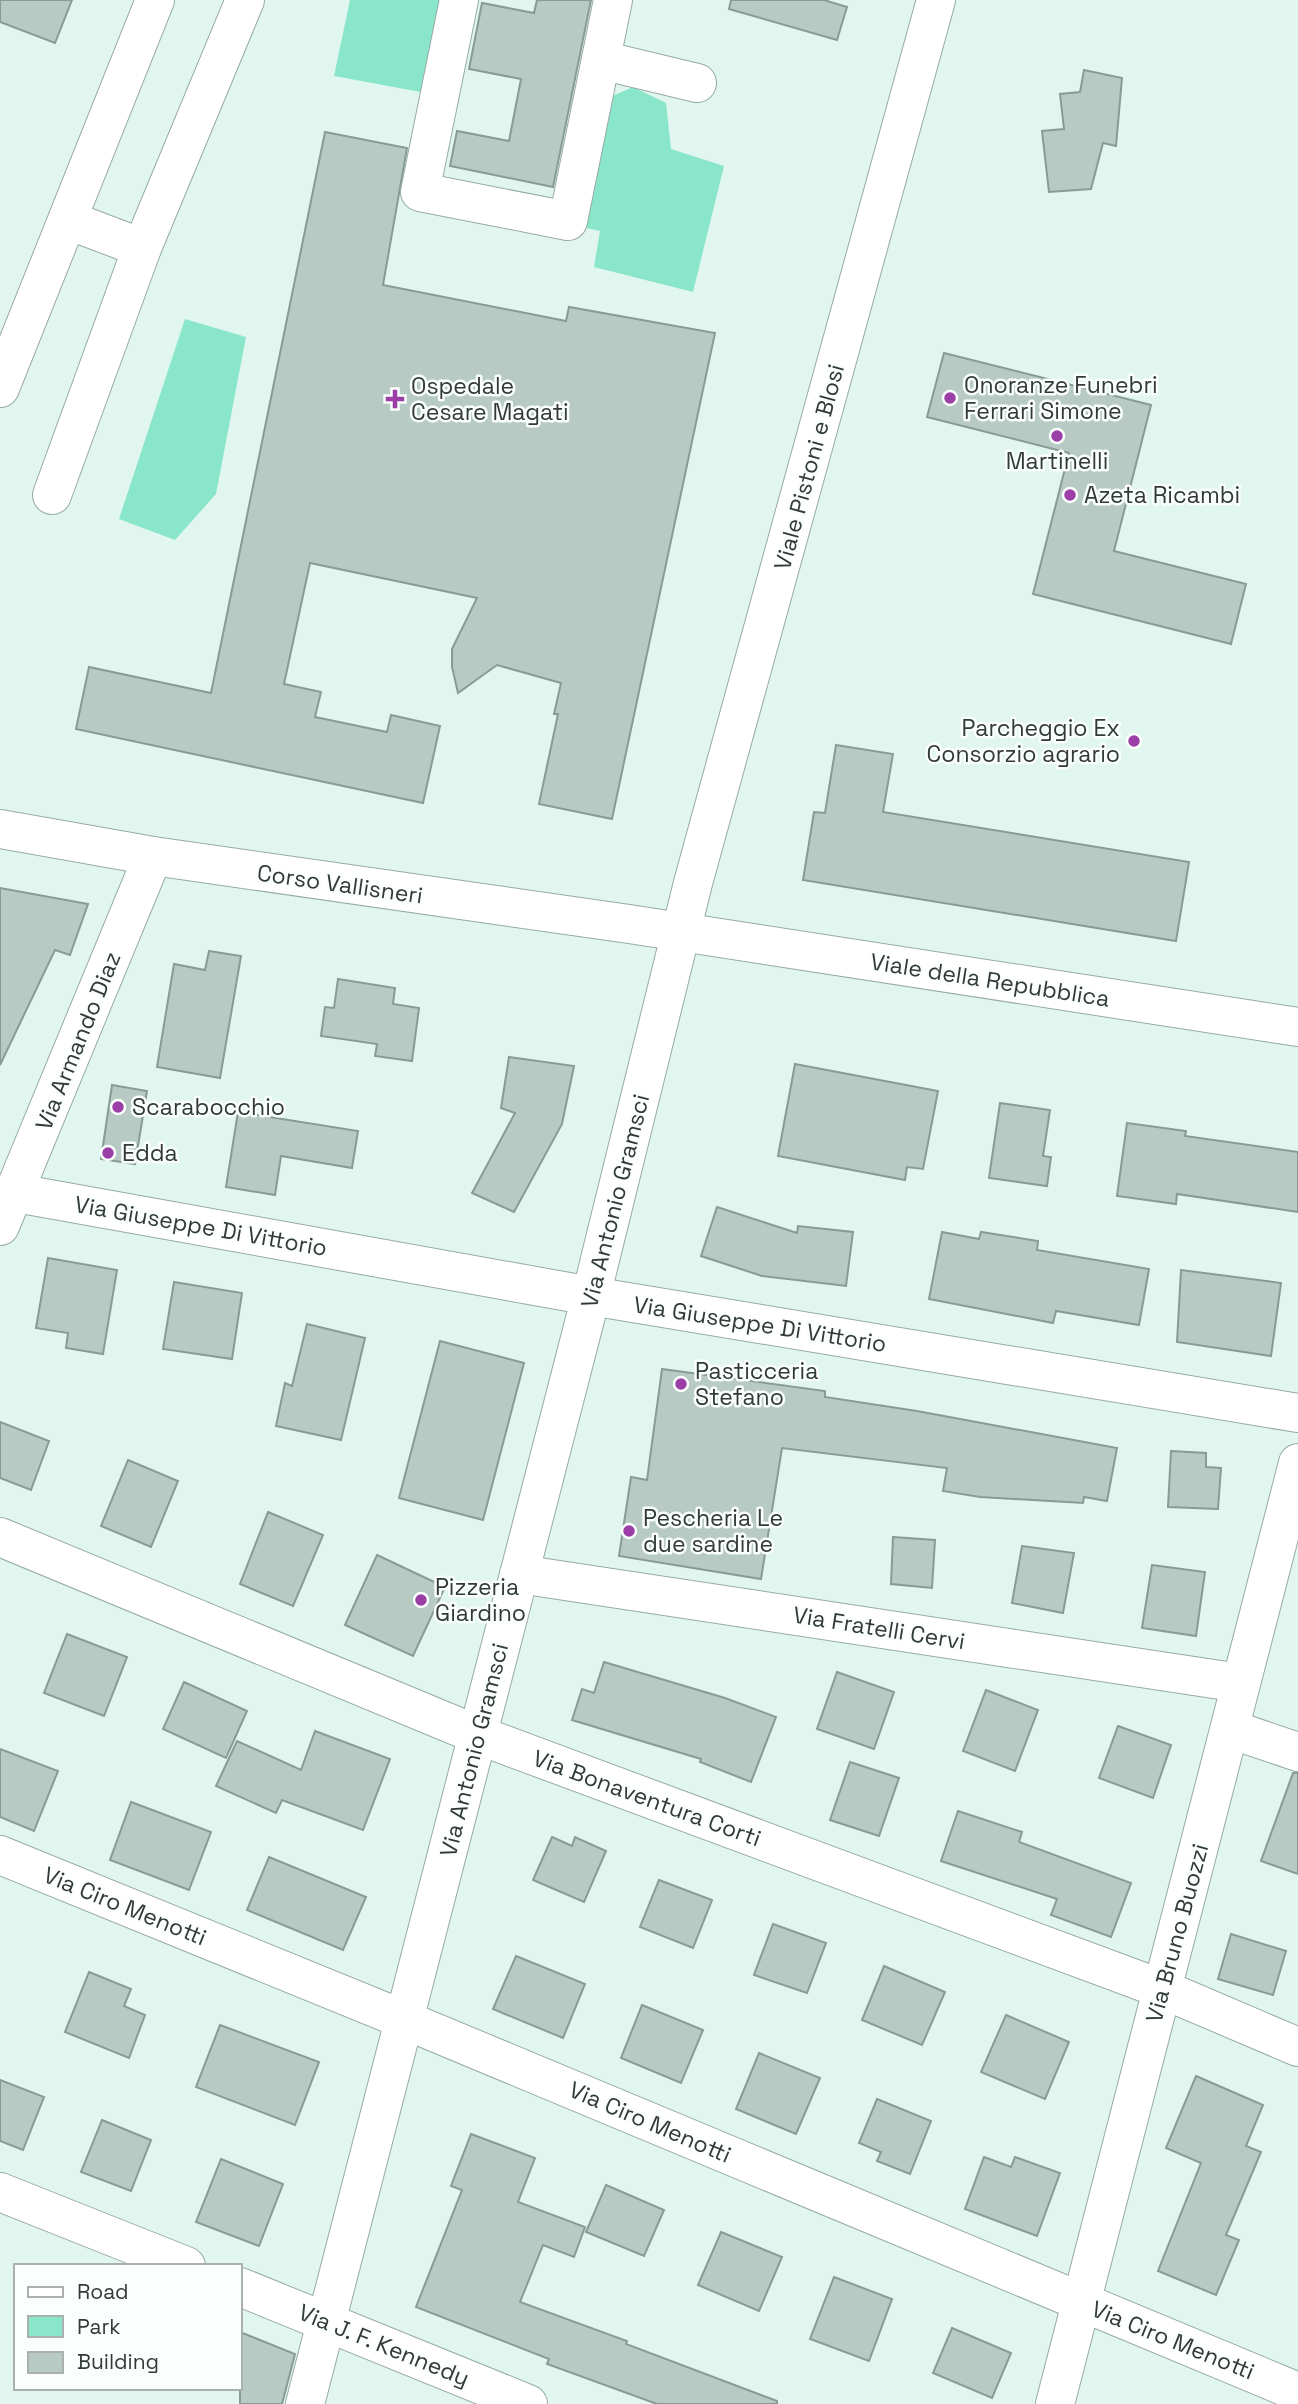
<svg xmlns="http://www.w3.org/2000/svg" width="1298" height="2404" font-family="'Space Grotesk',sans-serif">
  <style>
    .green { fill: #8ae6ca }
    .building { fill: #b7cbc4; stroke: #889c95; stroke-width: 2 }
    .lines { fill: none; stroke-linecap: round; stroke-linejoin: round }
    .minor-casing { stroke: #97aba4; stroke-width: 40 }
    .minor { stroke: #fff; stroke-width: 38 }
    .poi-dot { fill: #9c3ea8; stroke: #fafefd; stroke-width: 2.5 }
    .labels { text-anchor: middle; stroke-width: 5; stroke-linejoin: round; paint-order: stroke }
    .poi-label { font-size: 23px; fill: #323a37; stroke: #fafefd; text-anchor: start }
    .street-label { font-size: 23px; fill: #323a37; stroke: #fafefd }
  </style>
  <rect width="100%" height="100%" fill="#e1f6ee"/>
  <g class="green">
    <path d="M350 0H447L426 93 334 76Z"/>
    <path d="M633 87 666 103 671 149 724 166 693 292 594 267 600 231 586 228 602 125 610 97Z"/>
    <path d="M185 319 246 337 216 494 175 540 119 519Z"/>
  </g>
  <g class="building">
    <path d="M0 0H72L55 43 0 22Z"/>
    <path d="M537 0H591L553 187 450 166 457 131 509 141 521 79 469 69 482 3 534 13Z"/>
    <path d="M731 0H824L847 7 837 40 729 9Z"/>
    <path d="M1084 70 1122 78 1116 146 1103 143 1091 189 1049 192 1042 131 1064 129 1060 94 1080 92Z"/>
    <path d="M325 132 407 148 383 285 566 321 569 307 715 333 612 819 539 804 558 714H554L561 683 497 665 458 693 452 667V649L477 598 310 563 284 684 321 692 315 717 387 732 391 715 440 726 423 803 76 729 89 667 211 693Z"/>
    <path d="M944 353 1151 405 1114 551 1246 584 1231 644 1033 594 1069 453 927 417Z"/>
    <path d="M836 745 893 754 883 812 1189 862 1176 941 803 880 814 812 825 813Z"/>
    <path d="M0 888 88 904 70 955 55 950 0 1065Z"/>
    <path d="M209 951 241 956 220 1078 157 1067 174 964 205 970Z"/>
    <path d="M338 979 395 988 393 1004 419 1008 412 1061 375 1056 377 1044 321 1036 325 1007 334 1008Z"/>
    <path d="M509 1057 574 1066 562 1124 514 1212 472 1193 515 1113 501 1108Z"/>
    <path d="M795 1064 938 1091 923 1169 907 1167 905 1180 778 1156Z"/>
    <path d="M112 1085 147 1091 135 1164 101 1159Z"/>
    <path d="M1000 1103 1050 1110 1043 1156 1051 1157 1047 1186 989 1178Z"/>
    <path d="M238 1112 358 1131 352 1168 281 1156 275 1195 226 1187Z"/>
    <path d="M1127 1123 1186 1131 1185 1136 1298 1152V1212L1177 1194 1176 1204 1117 1196Z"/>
    <path d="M717 1207 797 1233 798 1226 853 1232 846 1286 762 1276 701 1256Z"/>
    <path d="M942 1232 979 1239 981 1232 1038 1241 1037 1250 1149 1269 1139 1325 1056 1311 1053 1323 929 1299Z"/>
    <path d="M48 1258 117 1270 103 1354 66 1348 68 1333 36 1328Z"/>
    <path d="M1181 1270 1281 1283 1271 1356 1177 1342Z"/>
    <path d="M174 1282 242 1293 232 1359 163 1349Z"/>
    <path d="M307 1324 365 1338 341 1440 276 1426 285 1383 292 1386Z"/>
    <path d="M440 1341 524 1363 483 1520 399 1498Z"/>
    <path d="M662 1369 825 1391V1397L917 1411 1117 1448 1107 1501 1084 1497 1083 1503 980 1497 943 1491 947 1468 782 1448 761 1579 619 1556 631 1477 647 1480Z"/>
    <path d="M0 1422 49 1441 31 1490 0 1478Z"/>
    <path d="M1171 1451 1206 1453V1467L1221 1468 1218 1509 1168 1507Z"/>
    <path d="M128 1460 178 1481 151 1547 101 1526Z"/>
    <path d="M268 1512 323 1535 293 1606 240 1584Z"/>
    <path d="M893 1537 935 1540 932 1588 891 1584Z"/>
    <path d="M1022 1546 1074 1553 1063 1613 1012 1603Z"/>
    <path d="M377 1555 445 1587 413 1656 345 1625Z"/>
    <path d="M1152 1565 1205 1572 1196 1636 1142 1628Z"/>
    <path d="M67 1634 127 1657 104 1716 44 1693Z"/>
    <path d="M604 1662 725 1698 776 1717 751 1782 700 1762 701 1759 572 1720 582 1689 594 1693Z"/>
    <path d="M837 1672 894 1692 874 1749 817 1729Z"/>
    <path d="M184 1682 247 1711 226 1758 163 1729Z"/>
    <path d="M986 1690 1038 1710 1015 1771 963 1751Z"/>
    <path d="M1118 1726 1171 1745 1153 1798 1099 1778Z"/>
    <path d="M315 1731 390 1759 363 1830 282 1800 276 1813 216 1786 237 1741 301 1770Z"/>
    <path d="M0 1749 58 1771 34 1831 0 1817Z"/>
    <path d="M850 1762 899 1778 879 1836 830 1820Z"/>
    <path d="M1293 1773H1298V1874L1261 1861Z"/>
    <path d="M131 1802 211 1832 189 1890 110 1860Z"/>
    <path d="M958 1811 1022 1832 1019 1842 1131 1883 1111 1937 1051 1915 1057 1899 941 1861Z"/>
    <path d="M552 1837 572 1846 575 1837 606 1851 584 1902 533 1880Z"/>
    <path d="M269 1857 366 1897 343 1950 247 1910Z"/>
    <path d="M659 1880 712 1900 693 1948 640 1927Z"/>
    <path d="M773 1924 826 1943 807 1993 754 1975Z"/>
    <path d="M1231 1934 1286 1951 1273 1995 1218 1979Z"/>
    <path d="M516 1956 585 1984 563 2038 493 2009Z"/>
    <path d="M884 1966 945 1992 922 2045 862 2020Z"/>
    <path d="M89 1972 131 1989 124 2006 145 2015 129 2058 65 2032Z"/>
    <path d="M642 2005 703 2030 681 2083 621 2058Z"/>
    <path d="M1006 2015 1069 2042 1045 2099 981 2072Z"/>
    <path d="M220 2025 319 2062 295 2125 196 2087Z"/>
    <path d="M759 2053 820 2078 796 2134 736 2109Z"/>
    <path d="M1196 2076 1263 2105 1246 2146 1261 2152 1226 2235 1239 2240 1216 2295 1158 2271 1201 2163 1166 2148Z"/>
    <path d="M0 2080 44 2097 23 2150 0 2141Z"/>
    <path d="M877 2099 931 2121 910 2174 877 2161 881 2152 859 2143Z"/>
    <path d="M102 2120 151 2140 131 2191 81 2172Z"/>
    <path d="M471 2134 535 2158 518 2202 585 2227 574 2257 543 2245 520 2302 627 2341 626 2344 777 2401V2404H657L547 2364 549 2359 416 2307 462 2190 451 2186Z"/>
    <path d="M984 2157 1011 2167 1015 2157 1060 2173 1037 2236 965 2209Z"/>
    <path d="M221 2159 283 2184 259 2246 196 2222Z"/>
    <path d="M606 2185 664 2210 644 2256 586 2232Z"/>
    <path d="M721 2232 782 2257 759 2311 698 2285Z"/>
    <path d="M834 2277 892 2299 869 2361 810 2339Z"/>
    <path d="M952 2328 1011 2353 992 2398 933 2373Z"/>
    <path d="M240 2332 295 2354 282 2404H240Z"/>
  </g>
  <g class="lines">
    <g class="minor-casing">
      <g id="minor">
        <path d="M459 0 420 192 568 221 613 0"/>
        <path d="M601 60 697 83"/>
        <path d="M68 220 142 248"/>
        <path d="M0 388 155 0"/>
        <path d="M52 495 142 248 245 0"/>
        <path d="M0 829 153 856 629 924 1298 1027"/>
        <path d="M16 1193 591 1296 1298 1413"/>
        <path d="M0 1226 153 856"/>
        <path d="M0 1537 478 1735 1162 1989 1298 2047"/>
        <path d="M519 1574 1240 1683"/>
        <path d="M1230 1729 1298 1752"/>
        <path d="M0 1855 405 2020 1298 2392"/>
        <path d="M0 2192 186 2266"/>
        <path d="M240 2287 528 2404"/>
        <path d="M305 2404 591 1296 693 883 936 0"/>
        <path d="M1055 2404 1298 1463"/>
      </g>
    </g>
    <use href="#minor" class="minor"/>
  </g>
  <g class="poi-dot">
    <circle cx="950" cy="398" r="7"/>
    <path d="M391.5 388.5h7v7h7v7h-7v7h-7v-7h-7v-7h7z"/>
    <circle cx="1057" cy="436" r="7"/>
    <circle cx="1070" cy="495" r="7"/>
    <circle cx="1134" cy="741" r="7"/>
    <circle cx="118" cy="1107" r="7"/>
    <circle cx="108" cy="1153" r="7"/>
    <circle cx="681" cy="1384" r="7"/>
    <circle cx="629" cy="1531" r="7"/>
    <circle cx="421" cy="1600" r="7"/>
  </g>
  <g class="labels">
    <g class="poi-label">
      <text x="964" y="393">Onoranze Funebri<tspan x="964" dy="26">Ferrari Simone</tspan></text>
      <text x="411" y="394">Ospedale<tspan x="411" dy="26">Cesare Magati</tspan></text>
      <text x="1057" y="469" text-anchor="middle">Martinelli</text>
      <text x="1084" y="503">Azeta Ricambi</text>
      <text x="1120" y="736" text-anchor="end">Parcheggio Ex<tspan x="1120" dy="26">Consorzio agrario</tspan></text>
      <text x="132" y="1115">Scarabocchio</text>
      <text x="122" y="1161">Edda</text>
      <text x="695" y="1379">Pasticceria<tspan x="695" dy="26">Stefano</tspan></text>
      <text x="643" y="1526">Pescheria Le<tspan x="643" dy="26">due sardine</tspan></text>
      <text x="435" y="1595">Pizzeria<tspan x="435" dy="26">Giardino</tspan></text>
    </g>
    <g class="street-label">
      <text transform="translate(809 467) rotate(-75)" y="8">Viale Pistoni e Blosi</text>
      <text transform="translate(340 884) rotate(8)" y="8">Corso Vallisneri</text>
      <text transform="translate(990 980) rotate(9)" y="8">Viale della Repubblica</text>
      <text transform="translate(78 1041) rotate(-68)" y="8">Via Armando Diaz</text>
      <text transform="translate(615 1201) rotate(-76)" y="8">Via Antonio Gramsci</text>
      <text transform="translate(201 1226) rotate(10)" y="8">Via Giuseppe Di Vittorio</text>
      <text transform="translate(760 1324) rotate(9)" y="8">Via Giuseppe Di Vittorio</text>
      <text transform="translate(879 1628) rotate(9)" y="8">Via Fratelli Cervi</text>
      <text transform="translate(474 1750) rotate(-76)" y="8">Via Antonio Gramsci</text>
      <text transform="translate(647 1798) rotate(20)" y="8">Via Bonaventura Corti</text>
      <text transform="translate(125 1906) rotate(22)" y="8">Via Ciro Menotti</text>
      <text transform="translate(1177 1933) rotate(-75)" y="8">Via Bruno Buozzi</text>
      <text transform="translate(650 2122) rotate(23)" y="8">Via Ciro Menotti</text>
      <text transform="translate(1173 2340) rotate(22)" y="8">Via Ciro Menotti</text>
      <text transform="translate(384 2345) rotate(22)" y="8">Via J. F. Kennedy</text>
    </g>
  </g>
  <rect x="14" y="2264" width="228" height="126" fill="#fafefd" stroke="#aab0ae" stroke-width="2"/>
  <rect x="28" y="2287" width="35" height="10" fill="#ffffff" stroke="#aab0ae" stroke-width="2"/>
  <text x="77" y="2299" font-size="21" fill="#323a37">Road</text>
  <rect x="28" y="2316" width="35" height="21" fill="#8ae6ca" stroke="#aab0ae" stroke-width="2"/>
  <text x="77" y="2334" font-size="21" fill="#323a37">Park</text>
  <rect x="28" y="2352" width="35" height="21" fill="#b7cbc4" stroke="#aab0ae" stroke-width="2"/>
  <text x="77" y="2369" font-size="21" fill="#323a37">Building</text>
</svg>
